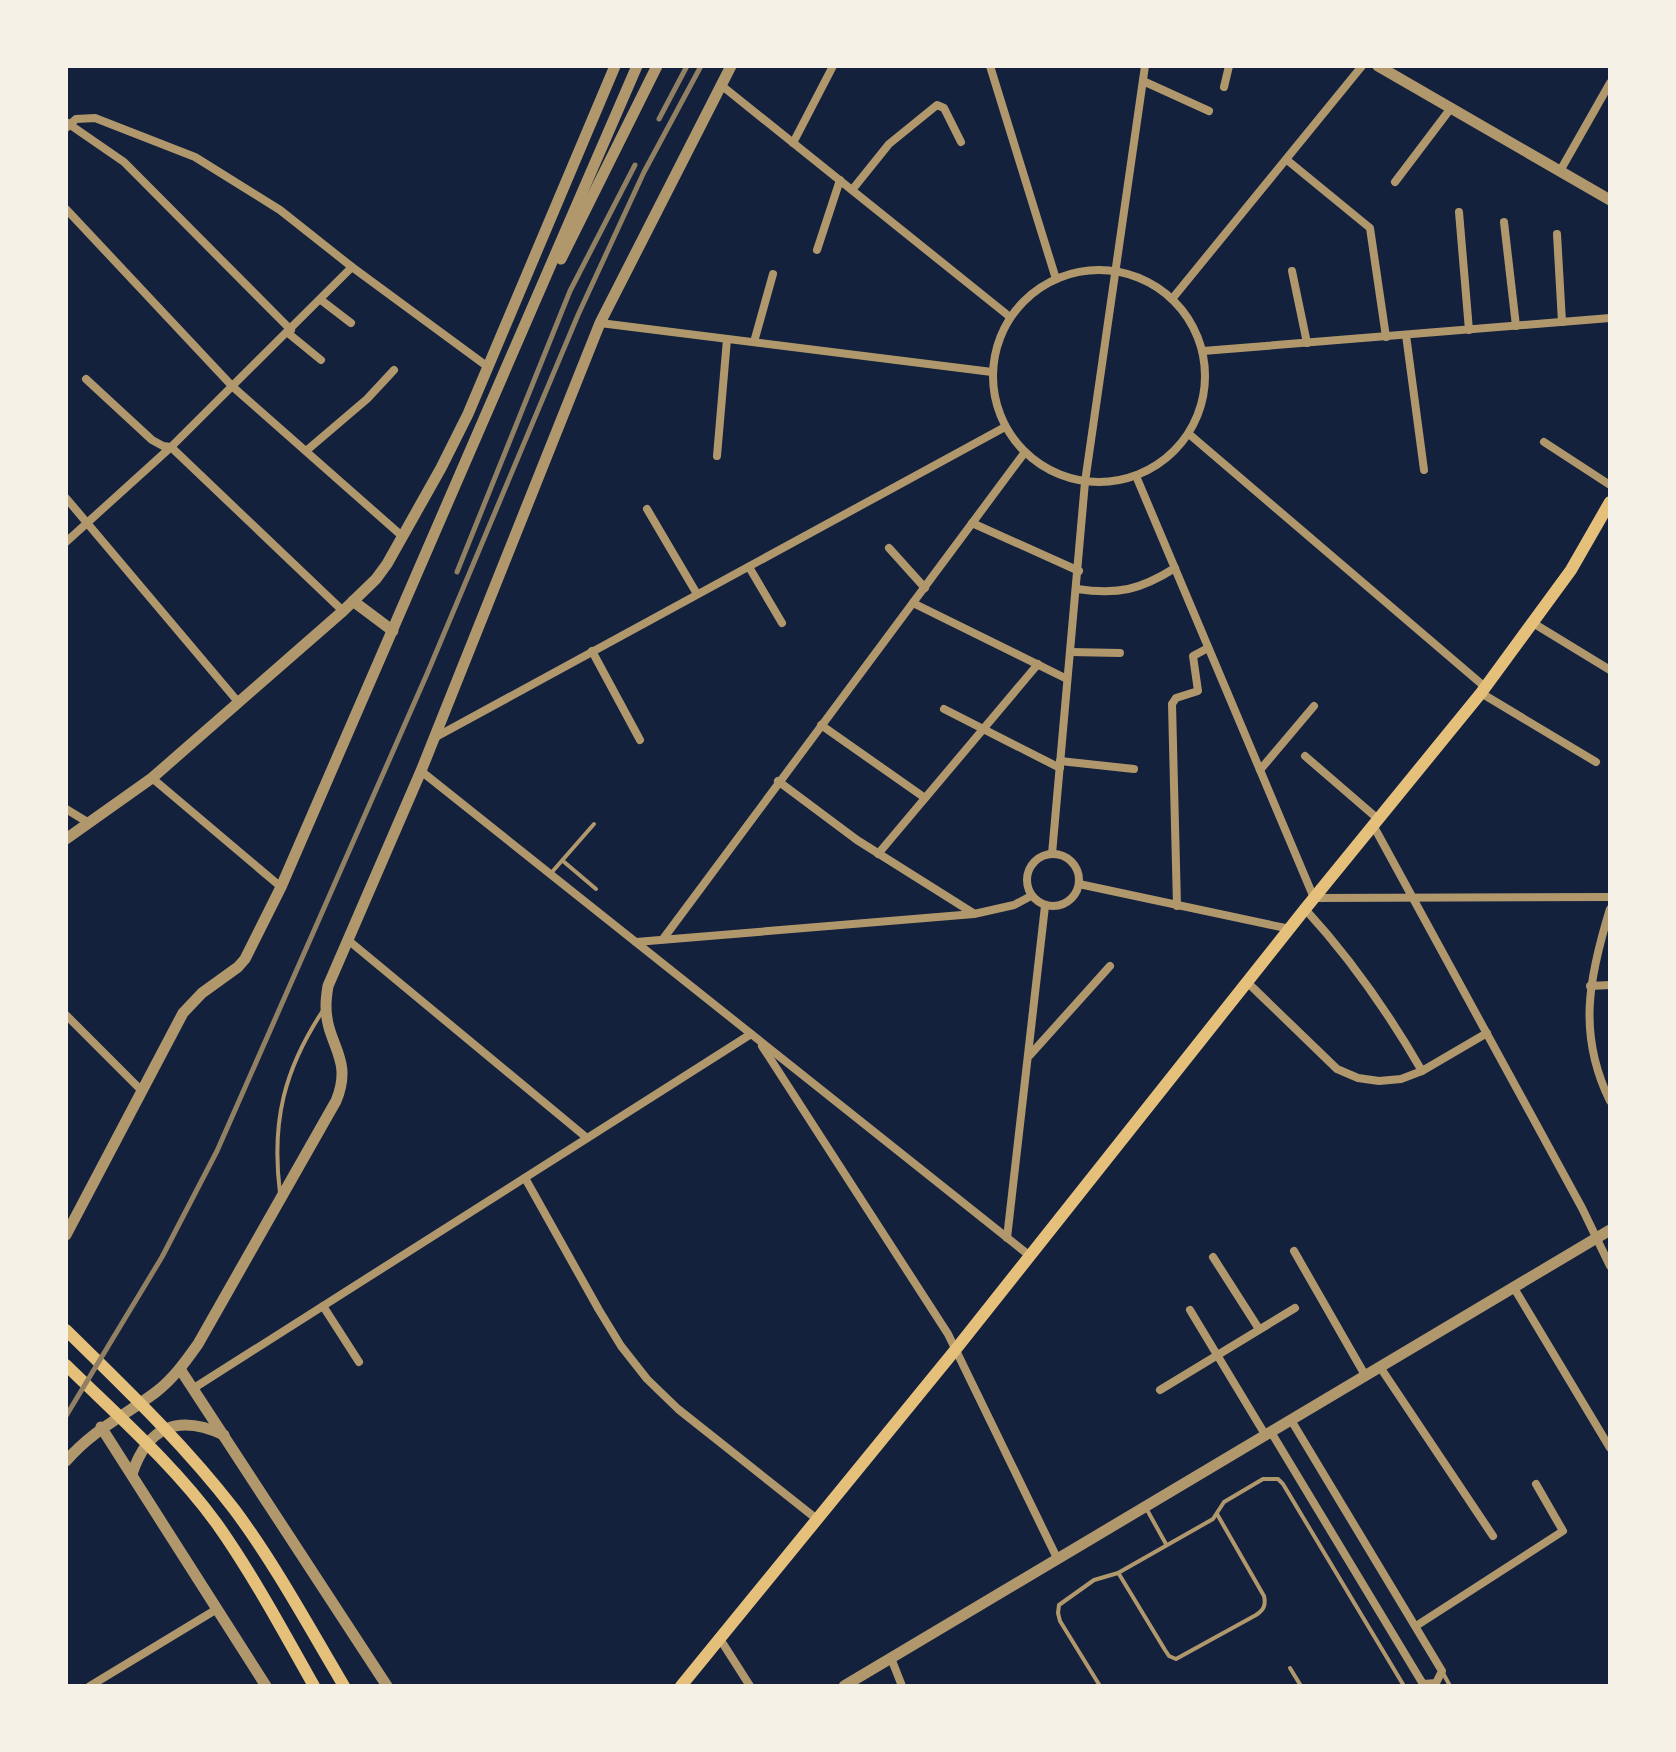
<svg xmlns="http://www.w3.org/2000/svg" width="1676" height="1752" font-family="'Source Serif 4',serif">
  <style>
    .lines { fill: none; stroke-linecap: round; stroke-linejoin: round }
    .service { stroke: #b1986c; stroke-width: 4 }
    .minor { stroke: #b1986c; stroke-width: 8 }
    .tertiary { stroke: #b1986c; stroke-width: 11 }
    .secondary { stroke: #e5c07b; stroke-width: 12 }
    .rail { stroke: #918062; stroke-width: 5 }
  </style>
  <rect width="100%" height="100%" fill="#14213d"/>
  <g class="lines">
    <g class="service">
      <path d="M563 861 596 889"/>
      <path d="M552 872 594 824"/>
      <path d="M280 1193C271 1122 284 1069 324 1009"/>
      <path d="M1146 1508 1166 1544"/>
      <path d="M1119 1574 1165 1650 1169 1656 1176 1659 1256 1615C1264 1610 1266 1605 1264 1596L1217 1514"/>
      <path d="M1290 1668 1301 1686"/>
      <path d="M1443 1673 1450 1686"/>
      <path d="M1100 1686 1060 1621 1058 1613 1059 1605 1094 1580 1118 1573 1213 1519 1224 1502 1263 1479H1278L1283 1484 1404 1686"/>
    </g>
    <g class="minor">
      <path d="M990 66 1056 279"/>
      <path d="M1143 81 1209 111"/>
      <path d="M721 85 1010 317"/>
      <path d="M1224 87 1229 66"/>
      <path d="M66 122 124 162 291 330"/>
      <path d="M66 128 76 119 95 118 195 157 280 210 352 267 488 367"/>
      <path d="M793 143 833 66"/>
      <path d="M1287 160 1370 228 1386 337"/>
      <path d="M1560 171 1610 83"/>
      <path d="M1395 182 1451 108"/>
      <path d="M852 190 889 144 937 105 944 108 961 142"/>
      <path d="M66 209 233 387 402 536"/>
      <path d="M1459 212 1469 330"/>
      <path d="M1504 222 1516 326"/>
      <path d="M1557 234 1562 322"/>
      <path d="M817 250 840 180"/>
      <circle cx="1099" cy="376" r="106"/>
      <path d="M1292 271 1307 343"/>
      <path d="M1172 299 1362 66"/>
      <path d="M321 300 351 323"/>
      <path d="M600 323 992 372"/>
      <path d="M288 333 321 360"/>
      <path d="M1406 335 1424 470"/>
      <path d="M754 342 773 274"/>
      <path d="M1203 351 1610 318"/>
      <path d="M86 379 152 440 163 446 171 447 343 611"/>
      <path d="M1189 434 1485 687"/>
      <path d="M1544 442 1610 485"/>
      <path d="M306 451 367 399 394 370"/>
      <path d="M717 456 727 339"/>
      <path d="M1136 476 1314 898 1610 897"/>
      <path d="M66 498 239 703"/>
      <path d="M647 509 697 594"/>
      <path d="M972 523 1079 571"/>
      <path d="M66 542 171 447 352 267"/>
      <path d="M889 548 925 588"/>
      <path d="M749 567 782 623"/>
      <path d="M1077 589C1118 595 1140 590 1175 568"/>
      <path d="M913 603 1067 679"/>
      <path d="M1533 623 1610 670"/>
      <path d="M592 651 640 740"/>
      <path d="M1070 652 1120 653"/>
      <path d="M1481 693 1596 762"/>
      <path d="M944 709 1060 768"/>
      <path d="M821 725 925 798"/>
      <path d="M434 738 1005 427"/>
      <path d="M1305 756 1378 819"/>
      <path d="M1060 761 1134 769"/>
      <path d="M1260 770 1314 706"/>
      <path d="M421 771 1030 1256"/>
      <path d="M152 778 281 887"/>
      <path d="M778 781 857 840 973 913"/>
      <path d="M66 809 89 823"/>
      <path d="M1373 825 1582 1208 1610 1266"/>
      <circle cx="1053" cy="880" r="26"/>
      <path d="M878 854 1038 664"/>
      <path d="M1052 854 1085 482 1145 66"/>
      <path d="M1079 884 1290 929"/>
      <path d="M1177 906 1172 704 1176 698 1198 691 1193 656 1208 648"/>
      <path d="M1305 909C1351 959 1388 1012 1422 1071"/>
      <path d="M1610 909C1589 977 1577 1034 1610 1101"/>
      <path d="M663 939 1025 452"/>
      <path d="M348 940 587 1138"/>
      <path d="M636 942 974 914 1014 905 1031 896"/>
      <path d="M1247 982 1337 1069 1358 1078 1379 1081 1401 1079 1422 1071 1487 1033"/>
      <path d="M1590 986 1610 985"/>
      <path d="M66 1015 141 1090"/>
      <path d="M762 1046 948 1334 1057 1558"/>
      <path d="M1030 1055 1110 966"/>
      <path d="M525 1178 599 1310 621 1346 647 1379 678 1409 818 1520"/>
      <path d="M1007 1238 1045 906"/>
      <path d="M1294 1251 1365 1375"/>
      <path d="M1213 1257 1259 1329"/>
      <path d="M1514 1288 1610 1448"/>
      <path d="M323 1306 359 1362"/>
      <path d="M1190 1310 1266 1436"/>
      <path d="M1380 1367 1493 1536"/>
      <path d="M194 1388 751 1034"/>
      <path d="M1160 1390 1295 1308"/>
      <path d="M1271 1432 1423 1684 1436 1683 1442 1671 1291 1420"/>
      <path d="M1416 1626 1563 1531 1536 1484"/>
      <path d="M720 1639 750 1686"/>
      <path d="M891 1658 902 1686"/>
      <path d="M90 1686 217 1609"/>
    </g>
    <g class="tertiary">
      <path d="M1378 66 1610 200"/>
      <path d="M561 259 657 66"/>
      <path d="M353 601 393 631"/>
      <path d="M66 839 152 778 343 611 376 579 387 564 441 468 468 414 615 66"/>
      <path d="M66 1235 183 1013 202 993 238 967 245 959 281 887 637 66"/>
      <path d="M180 1369 387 1686"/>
      <path d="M101 1427 266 1686"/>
      <path d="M66 1461C95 1428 123 1417 156 1392 173 1379 186 1361 198 1344L336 1101C354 1058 326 1045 326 1006 326 999 327 992 328 986L421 771 600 323 731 66"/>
      <path d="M132 1474C148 1426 178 1414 224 1435"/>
      <path d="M844 1686 1610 1230"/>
    </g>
    <g class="secondary">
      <path d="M66 1330C124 1387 184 1444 234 1509 275 1564 309 1627 344 1686"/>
      <path d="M66 1365C118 1416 174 1465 217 1524 253 1575 283 1631 314 1686"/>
      <path d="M681 1686 956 1349 1305 909 1481 693 1571 570 1610 502"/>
    </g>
    <g class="rail">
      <path d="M659 119 687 66"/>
      <path d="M457 572 570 291 635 165"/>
      <path d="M66 1416 162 1257 217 1151 427 674 578 315 644 172 701 66"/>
    </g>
  </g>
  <rect width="1676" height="1752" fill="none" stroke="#f6f1e7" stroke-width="136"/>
</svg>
